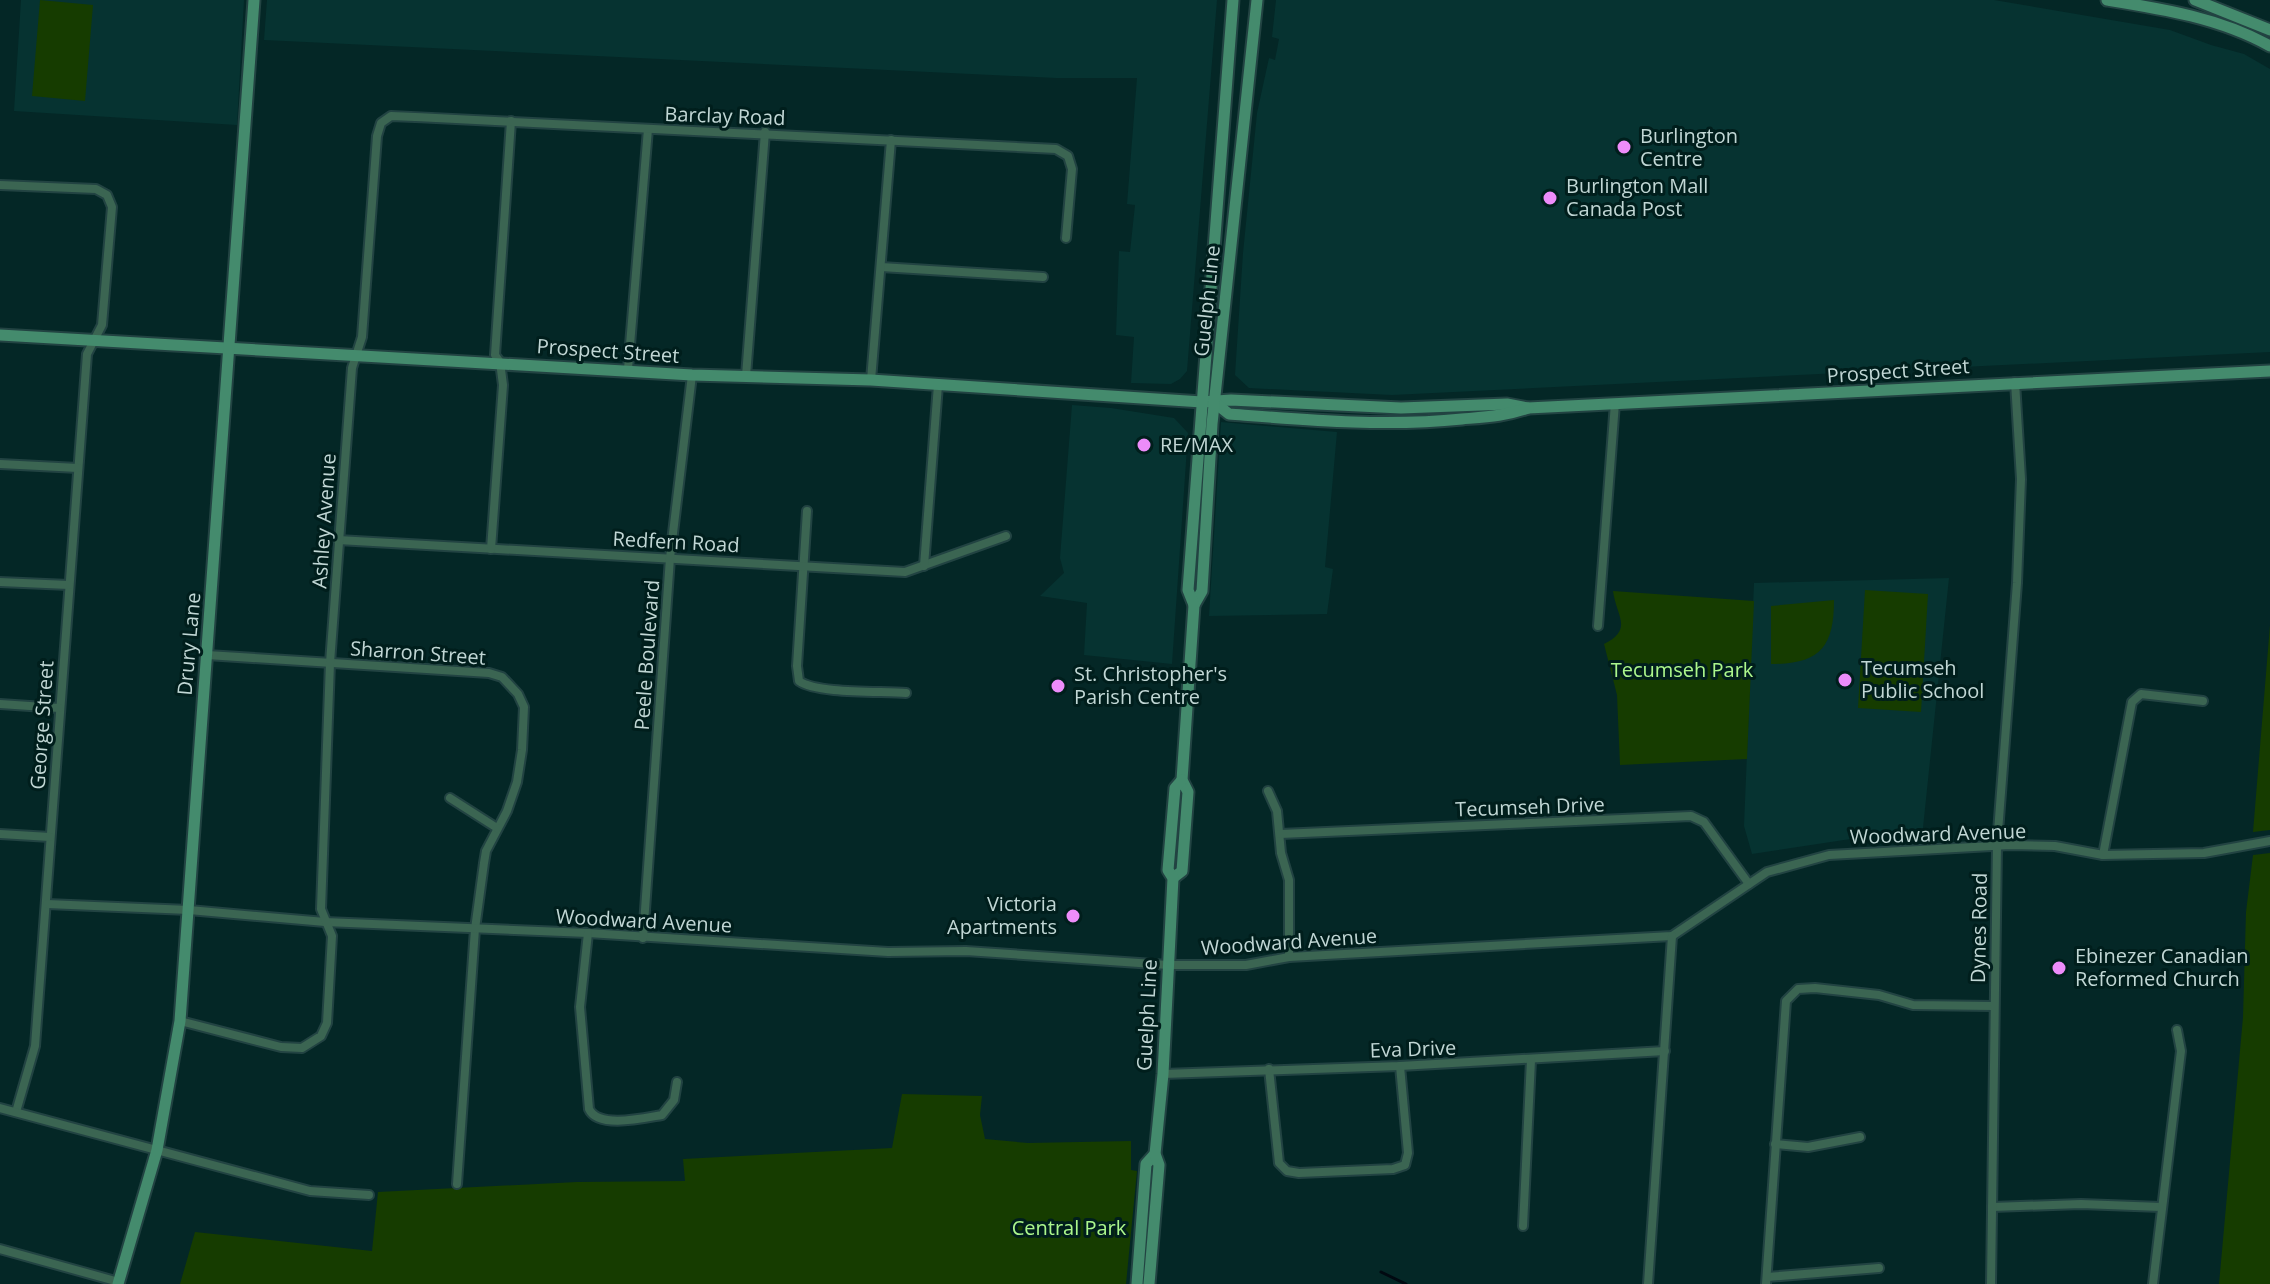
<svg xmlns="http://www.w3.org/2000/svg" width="2270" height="1284" font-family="'Open Sans',sans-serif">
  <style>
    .built { fill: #063331 }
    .green { fill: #163c00 }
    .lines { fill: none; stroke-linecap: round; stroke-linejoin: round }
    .stream { stroke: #010911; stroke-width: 3 }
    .street-casing { stroke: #224342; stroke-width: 12 }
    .secondary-casing { stroke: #224342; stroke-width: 15 }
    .street { stroke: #3b6552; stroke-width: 8 }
    .secondary { stroke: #448b6d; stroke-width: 11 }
    .poi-dot { fill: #ed8cfa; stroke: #001e1c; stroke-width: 3 }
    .labels { text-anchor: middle; stroke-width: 6; stroke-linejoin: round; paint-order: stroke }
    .street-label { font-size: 20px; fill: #c1d7d5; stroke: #001e1c }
    .poi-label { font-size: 20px; fill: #c1d7d5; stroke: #001e1c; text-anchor: start }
    .park-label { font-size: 20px; fill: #acf78c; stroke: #001e1c }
  </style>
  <rect width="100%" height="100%" fill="#042726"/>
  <g class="built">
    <path d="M21 0H244L237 125 14 111Z"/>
    <path d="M267 0H1217L1187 371 1180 379 1171 384 1131 383 1134 337 1116 335 1119 251 1130 252 1135 205 1127 204 1137 78H1056L264 40Z"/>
    <path d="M1276 0H1994L2170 30 2211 45 2244 54 2270 69V352L1392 395 1249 388 1235 375 1243 253 1257 113 1269 58 1275 60 1279 39 1272 37Z"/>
    <path d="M1072 405 1111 408 1174 418 1188 433 1172 664 1084 655 1087 603 1040 596 1064 573 1060 558Z"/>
    <path d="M1221 422 1337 432 1325 567 1333 569 1327 614 1209 616Z"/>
    <path d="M1949 578 1923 828 1752 854 1744 826 1754 583Z"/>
  </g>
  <g class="green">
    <path d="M40 0 93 5 85 101 32 96Z"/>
    <path d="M1865 590 1928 594 1921 712 1858 708Z"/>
    <path d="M1613 591 1754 601 1747 759 1620 765 1617 695 1604 644C1634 629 1616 616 1613 591Z"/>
    <path d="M1834 600C1834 648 1819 664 1771 664V606Z"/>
    <path d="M2270 625V830L2253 832Z"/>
    <path d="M2270 853V1284H2219L2243 1017 2246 912 2253 855Z"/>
    <path d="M902 1094 982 1096 980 1115 985 1139 1028 1143 1131 1141V1170L1137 1171 1126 1284H180L195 1232 372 1251 378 1192 577 1182 685 1181 683 1159 892 1148Z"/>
  </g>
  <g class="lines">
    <path class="stream" d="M1381 1272 1406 1284"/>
    <g class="street-casing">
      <g id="street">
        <path d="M0 185 96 189 107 195 112 207 102 325 87 354 35 1046 16 1112"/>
        <path d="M881 267 1043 277"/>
        <path d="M628 369 648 129"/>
        <path d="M746 376 765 132"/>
        <path d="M871 380 891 140"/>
        <path d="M0 464 78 468"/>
        <path d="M807 511 797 666 799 681C817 694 881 691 906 693"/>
        <path d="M338 540 905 572 1006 536"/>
        <path d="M491 549 503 385 500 362 495 355 511 121"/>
        <path d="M924 566 938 385"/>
        <path d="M0 582 69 585"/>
        <path d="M1598 626 1615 403"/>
        <path d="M207 655 489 673 502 677 518 694 524 707 522 750 517 782 507 811 486 851 484 863 475 929 457 1184"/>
        <path d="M0 704 59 708"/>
        <path d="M1268 791 1277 811 1281 853 1289 880V957"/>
        <path d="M450 798 497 828"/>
        <path d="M0 834 50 837"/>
        <path d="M1280 834 1691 816 1704 822 1749 884"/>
        <path d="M2103 855 2132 702 2141 694 2203 701"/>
        <path d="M47 904 189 910 325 922 588 933 888 952 966 951 1168 965H1246L1289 957 1672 936 1767 872 1829 855 2010 845 2055 846 2103 855 2204 853 2270 841"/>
        <path d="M588 933 580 1007 589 1109C598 1129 644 1118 662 1115L674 1100 677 1082"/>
        <path d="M643 938 670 558 692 375"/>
        <path d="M180 1021 281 1047 302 1048 321 1036 327 1023 332 936 321 909 330 663 352 368 362 337 377 136 381 123 391 116C613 126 835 137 1056 149L1068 156 1072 169 1066 238"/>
        <path d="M1269 1069 1279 1163 1287 1171 1299 1173 1393 1169 1405 1165 1408 1153 1400 1066"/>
        <path d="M1163 1074 1400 1066 1665 1051"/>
        <path d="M0 1108 310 1191 369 1195"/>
        <path d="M1775 1144 1808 1147 1860 1137"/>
        <path d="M1992 1207 2081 1204 2161 1207"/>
        <path d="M1523 1226 1531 1060"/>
        <path d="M0 1249 119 1282"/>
        <path d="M1767 1277 1879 1268"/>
        <path d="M1648 1284 1672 936"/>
        <path d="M1766 1284 1786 1001 1798 989 1815 988 1879 995 1913 1005 1993 1006"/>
        <path d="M1991 1284 1997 845 2017 583 2021 479 2015 382"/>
        <path d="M2153 1284 2181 1051 2177 1030"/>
      </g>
    </g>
    <g class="secondary-casing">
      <g id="secondary">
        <path d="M2107 0C2163 9 2220 18 2270 46"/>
        <path d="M2195 0 2270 30"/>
        <path d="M0 335 692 375 871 380 1202 402 1231 400 1401 408 1507 404 1528 408 2270 371"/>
        <path d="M1214 402 1229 414C1307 420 1384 427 1462 419 1485 417 1506 416 1528 408"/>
        <path d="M1194 605 1202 591 1212 424 1257 0"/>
        <path d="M1173 878 1182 871 1188 792 1182 780 1194 605 1188 590 1233 0"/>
        <path d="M118 1284 157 1150 180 1021 254 0"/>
        <path d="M1137 1284 1146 1164 1155 1154"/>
        <path d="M1149 1284 1159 1165 1155 1154 1163 1074 1173 878 1168 870 1175 788 1182 780"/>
      </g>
    </g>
    <use href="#street" class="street"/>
    <use href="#secondary" class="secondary"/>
  </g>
  <g class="poi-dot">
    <circle cx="1624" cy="147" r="8"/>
    <circle cx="1550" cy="198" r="8"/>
    <circle cx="1144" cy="445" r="8"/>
    <circle cx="1845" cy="680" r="8"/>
    <circle cx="1058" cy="686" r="8"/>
    <circle cx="1073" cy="916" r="8"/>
    <circle cx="2059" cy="968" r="8"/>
  </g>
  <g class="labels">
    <g class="street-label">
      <text transform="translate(725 116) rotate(2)" y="7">Barclay Road</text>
      <text transform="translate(1207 301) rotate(-84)" y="7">Guelph Line</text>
      <text transform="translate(608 351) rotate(4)" y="7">Prospect Street</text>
      <text transform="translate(1898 371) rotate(-4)" y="7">Prospect Street</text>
      <text transform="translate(324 521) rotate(-86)" y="7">Ashley Avenue</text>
      <text transform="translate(676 542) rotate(3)" y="7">Redfern Road</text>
      <text transform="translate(189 644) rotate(-85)" y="7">Drury Lane</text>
      <text transform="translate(418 653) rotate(4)" y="7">Sharron Street</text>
      <text transform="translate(647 655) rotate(-86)" y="7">Peele Boulevard</text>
      <text transform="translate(42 725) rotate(-86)" y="7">George Street</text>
      <text transform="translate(1530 807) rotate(-2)" y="7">Tecumseh Drive</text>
      <text transform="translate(1938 834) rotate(-2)" y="7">Woodward Avenue</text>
      <text transform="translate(644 921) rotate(3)" y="7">Woodward Avenue</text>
      <text transform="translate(1979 928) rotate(-89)" y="7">Dynes Road</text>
      <text transform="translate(1289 942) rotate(-4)" y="7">Woodward Avenue</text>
      <text transform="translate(1147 1015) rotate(-87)" y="7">Guelph Line</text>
      <text transform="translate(1413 1049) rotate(-2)" y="7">Eva Drive</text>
    </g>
    <g class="poi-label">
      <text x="1640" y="143">Burlington<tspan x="1640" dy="23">Centre</tspan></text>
      <text x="1566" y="193">Burlington Mall<tspan x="1566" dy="23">Canada Post</tspan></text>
      <text x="1160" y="452">RE/MAX</text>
      <text x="1861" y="675">Tecumseh<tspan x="1861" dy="23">Public School</tspan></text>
      <text x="1074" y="681">St. Christopher's<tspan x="1074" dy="23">Parish Centre</tspan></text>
      <text x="1057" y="911" text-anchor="end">Victoria<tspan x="1057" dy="23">Apartments</tspan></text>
      <text x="2075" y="963">Ebinezer Canadian<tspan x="2075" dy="23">Reformed Church</tspan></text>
    </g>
    <g class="park-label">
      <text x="1682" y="677">Tecumseh Park</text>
      <text x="1069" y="1235">Central Park</text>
    </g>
  </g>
</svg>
